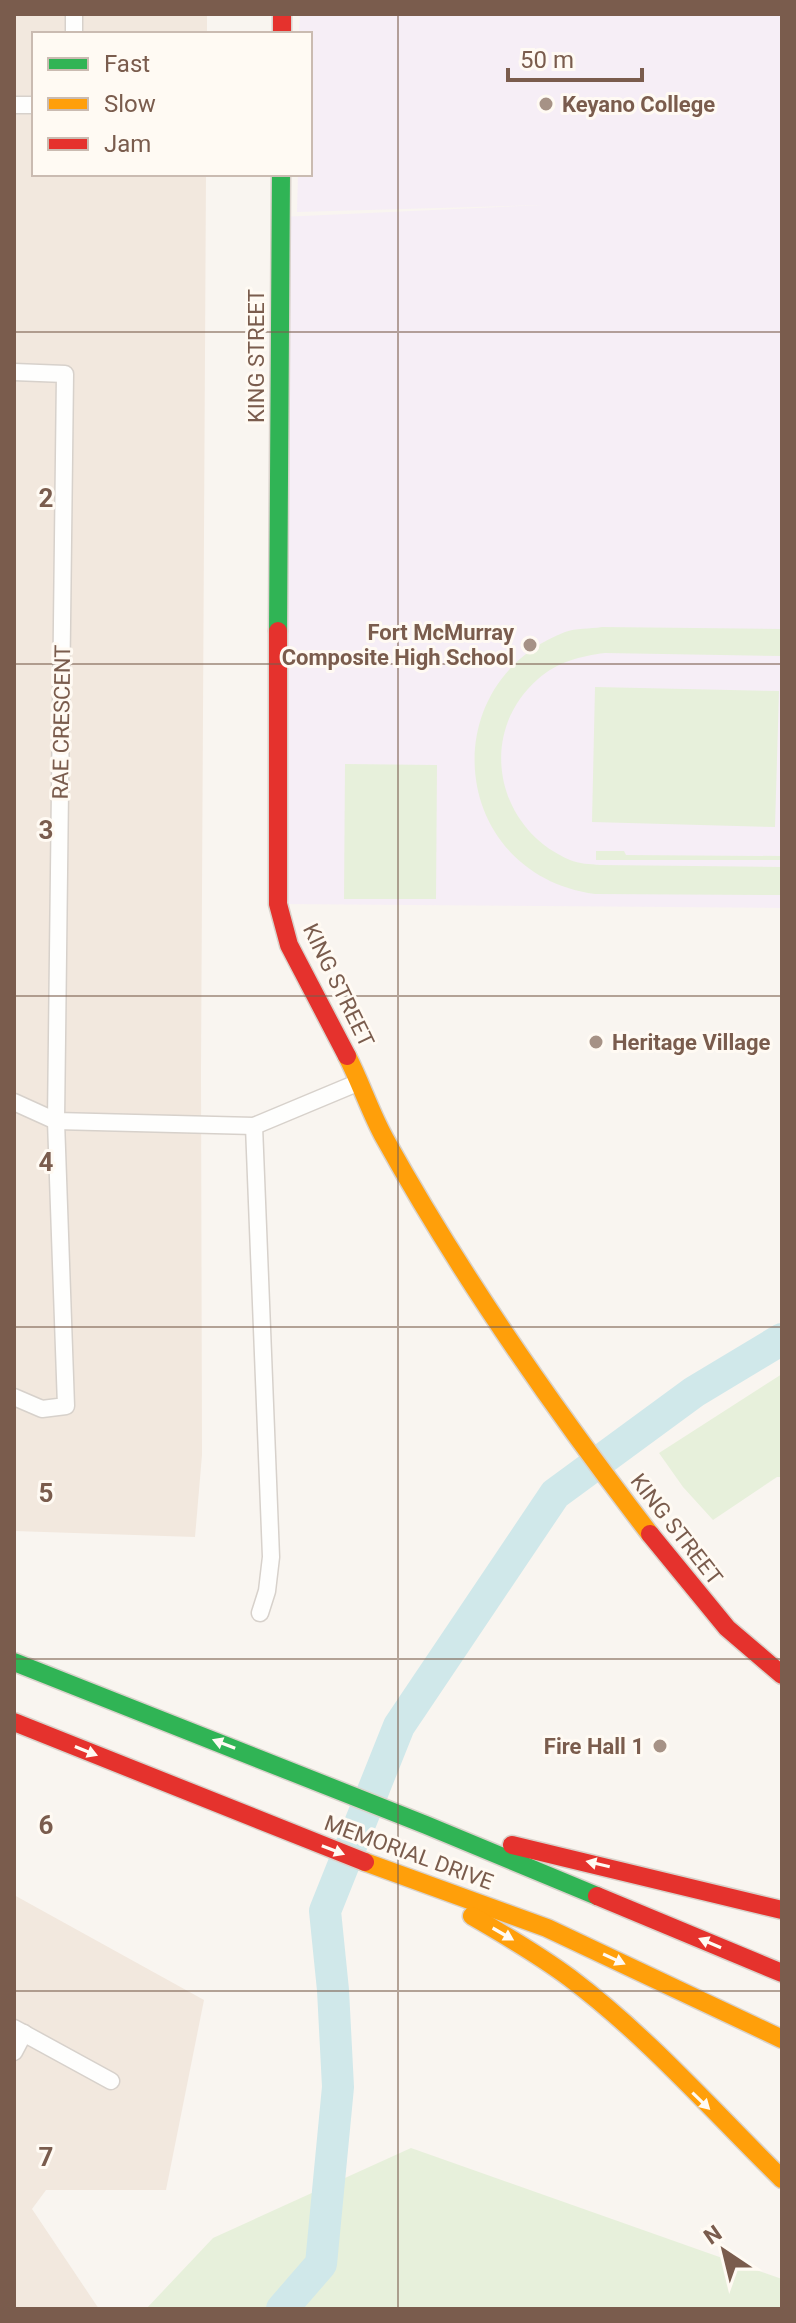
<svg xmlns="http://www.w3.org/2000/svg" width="796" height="2323" font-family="Roboto,sans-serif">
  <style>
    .residential { fill: #f2e8de }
    .education { fill: #f6eef6 }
    .green { fill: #e7f0db }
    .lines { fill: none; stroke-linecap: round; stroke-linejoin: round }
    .river { stroke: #d0e8ea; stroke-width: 32 }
    .street-casing { stroke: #d7d1cb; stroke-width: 19 }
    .fast-casing { stroke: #d9d2cb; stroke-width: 21 }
    .slow-casing { stroke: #d9d2cb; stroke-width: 21 }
    .jam-casing { stroke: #d9d2cb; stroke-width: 21 }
    .street { stroke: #fefefd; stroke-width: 16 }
    .fast { stroke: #30b455; stroke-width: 18 }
    .slow { stroke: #ff9f0a; stroke-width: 18 }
    .jam { stroke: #e5322d; stroke-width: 18 }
    .oneway { fill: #fffaf3 }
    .grid { fill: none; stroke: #7a5c4d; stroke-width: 2; stroke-opacity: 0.55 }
    .poi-dot { fill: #a69286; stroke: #fffaf3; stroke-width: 3 }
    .labels { text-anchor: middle; stroke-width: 6; stroke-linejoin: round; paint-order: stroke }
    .poi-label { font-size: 22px; font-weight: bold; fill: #7a5c4d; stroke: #fffaf3; text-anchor: start }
    .street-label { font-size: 22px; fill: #7a5c4d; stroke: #fffaf3 }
    .grid-label { font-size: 26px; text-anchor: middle; font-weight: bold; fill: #7a5c4d; stroke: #fffaf3; stroke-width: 6; stroke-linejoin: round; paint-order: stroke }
  </style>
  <rect width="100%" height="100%" fill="#f9f5f0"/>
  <g class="residential">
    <path d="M14 14H207V34H34V174H206L201 1072 202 1455 195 1537 14 1531Z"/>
    <path d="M14 1895 204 2000 166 2190H46L32 2209 99 2309H14Z"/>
  </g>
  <path class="education" d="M300 14H782V908L278 904 281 217 542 205 297 212 298 174H310V34H299Z"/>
  <g class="green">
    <path d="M602 627 782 629V656L605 653C581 656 557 662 538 679 476 733 496 829 570 860 579 864 590 864 600 865L782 867V895L595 894C450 874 431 684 565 632 576 628 590 629 602 627Z"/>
    <path d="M595 687 779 691 775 827 592 822Z"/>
    <path d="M345 764 437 765 436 899H344Z"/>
    <path d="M596 851H624L626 855 782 856V860H596Z"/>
    <path d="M782 1374V1477H777L713 1520 683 1487 659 1453Z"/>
    <path d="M411 2148 782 2279V2309H146L213 2238Z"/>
  </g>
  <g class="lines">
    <path class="river" d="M282 2309 321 2264 338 2087 333 1990 325 1911 399 1726 555 1494 694 1392 782 1339"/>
    <g class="street-casing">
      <g id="street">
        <path d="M74 14V34"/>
        <path d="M14 105H34"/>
        <path d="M14 372 65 374 56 1121 66 1406 42 1409 14 1397"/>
        <path d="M14 1102 56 1121 254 1126 357 1083"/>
        <path d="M254 1126 271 1557 267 1591 260 1613"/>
        <path d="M14 2028 111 2081"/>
        <path d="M14 2052 24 2033"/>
      </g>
    </g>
    <g class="fast-casing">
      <g id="fast">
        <path d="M278 631 281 174"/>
        <path d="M14 1662 426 1825 597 1896"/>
      </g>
    </g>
    <g class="slow-casing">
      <g id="slow">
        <path d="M347 1056C361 1083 370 1112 385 1139 462 1278 553 1408 650 1534"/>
        <path d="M365 1862 547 1928 782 2039"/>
        <path d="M472 1916C505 1935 539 1955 570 1978 647 2036 713 2111 782 2179"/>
      </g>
    </g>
    <g class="jam-casing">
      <g id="jam">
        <path d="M282 14V34"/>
        <path d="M278 631V904L289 945 347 1056"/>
        <path d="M650 1534 727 1628 782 1675"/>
        <path d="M14 1722 365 1862"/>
        <path d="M512 1845 782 1910"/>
        <path d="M597 1896 782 1973"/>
      </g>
    </g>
    <use href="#street" class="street"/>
    <use href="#fast" class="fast"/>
    <use href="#slow" class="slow"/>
    <use href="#jam" class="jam"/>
  </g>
  <defs><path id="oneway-solid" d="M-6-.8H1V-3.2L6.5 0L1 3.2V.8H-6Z" transform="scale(2)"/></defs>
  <g class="oneway">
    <use href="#oneway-solid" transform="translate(224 1744) rotate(-159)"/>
    <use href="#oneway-solid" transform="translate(86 1751) rotate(22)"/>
    <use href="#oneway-solid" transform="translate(333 1850) rotate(21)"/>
    <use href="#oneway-solid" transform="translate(598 1864) rotate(-167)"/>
    <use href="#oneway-solid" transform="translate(503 1934) rotate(30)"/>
    <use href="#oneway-solid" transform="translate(710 1943) rotate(-157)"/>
    <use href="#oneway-solid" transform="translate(614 1959) rotate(25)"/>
    <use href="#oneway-solid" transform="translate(701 2101) rotate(44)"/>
  </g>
  <path class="grid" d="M398 14V2309M14 332H782M14 664H782M14 996H782M14 1327H782M14 1659H782M14 1991H782"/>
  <g class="poi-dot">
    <circle cx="546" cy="104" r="8"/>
    <circle cx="530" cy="645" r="8"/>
    <circle cx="596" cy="1042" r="8"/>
    <circle cx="660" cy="1746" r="8"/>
  </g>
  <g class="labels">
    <g class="poi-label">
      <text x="562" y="112">Keyano College</text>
      <text x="514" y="640" text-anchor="end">Fort McMurray<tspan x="514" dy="25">Composite High School</tspan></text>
      <text x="612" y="1050">Heritage Village</text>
      <text x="644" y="1754" text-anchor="end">Fire Hall 1</text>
    </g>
    <g class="street-label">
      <text transform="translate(256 356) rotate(-90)" y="8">KING STREET</text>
      <text transform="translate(61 722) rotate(-89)" y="8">RAE CRESCENT</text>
      <text transform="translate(339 985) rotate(64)" y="8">KING STREET</text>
      <text transform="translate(677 1529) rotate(52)" y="8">KING STREET</text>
      <text transform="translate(409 1852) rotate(20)" y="8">MEMORIAL DRIVE</text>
    </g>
  </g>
  <g class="grid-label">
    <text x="46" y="507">2</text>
    <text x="46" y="839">3</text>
    <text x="46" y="1171">4</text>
    <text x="46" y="1502">5</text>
    <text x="46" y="1834">6</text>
    <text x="46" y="2166">7</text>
  </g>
  <rect width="796" height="2323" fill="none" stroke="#7a5c4d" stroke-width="32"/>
  <rect x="32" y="32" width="280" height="144" fill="#fffaf3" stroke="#cabbb1" stroke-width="2"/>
  <rect x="48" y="58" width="40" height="12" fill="#30b455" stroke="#cabbb1" stroke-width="2"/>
  <text x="104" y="72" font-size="24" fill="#7a5c4d">Fast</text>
  <rect x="48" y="98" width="40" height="12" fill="#ff9f0a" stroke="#cabbb1" stroke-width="2"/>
  <text x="104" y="112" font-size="24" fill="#7a5c4d">Slow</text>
  <rect x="48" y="138" width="40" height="12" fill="#e5322d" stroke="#cabbb1" stroke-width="2"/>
  <text x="104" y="152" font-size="24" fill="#7a5c4d">Jam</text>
  <g transform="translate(724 2251) rotate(325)" stroke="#fffaf3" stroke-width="6" paint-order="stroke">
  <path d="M0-6L14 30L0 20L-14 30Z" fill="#7a5c4d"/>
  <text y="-12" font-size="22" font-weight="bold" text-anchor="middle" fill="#7a5c4d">N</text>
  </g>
  <path d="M508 68v12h134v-12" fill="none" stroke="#7a5c4d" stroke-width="4"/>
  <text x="520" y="68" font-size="24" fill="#7a5c4d" stroke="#fffaf3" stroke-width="6" paint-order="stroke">50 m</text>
</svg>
